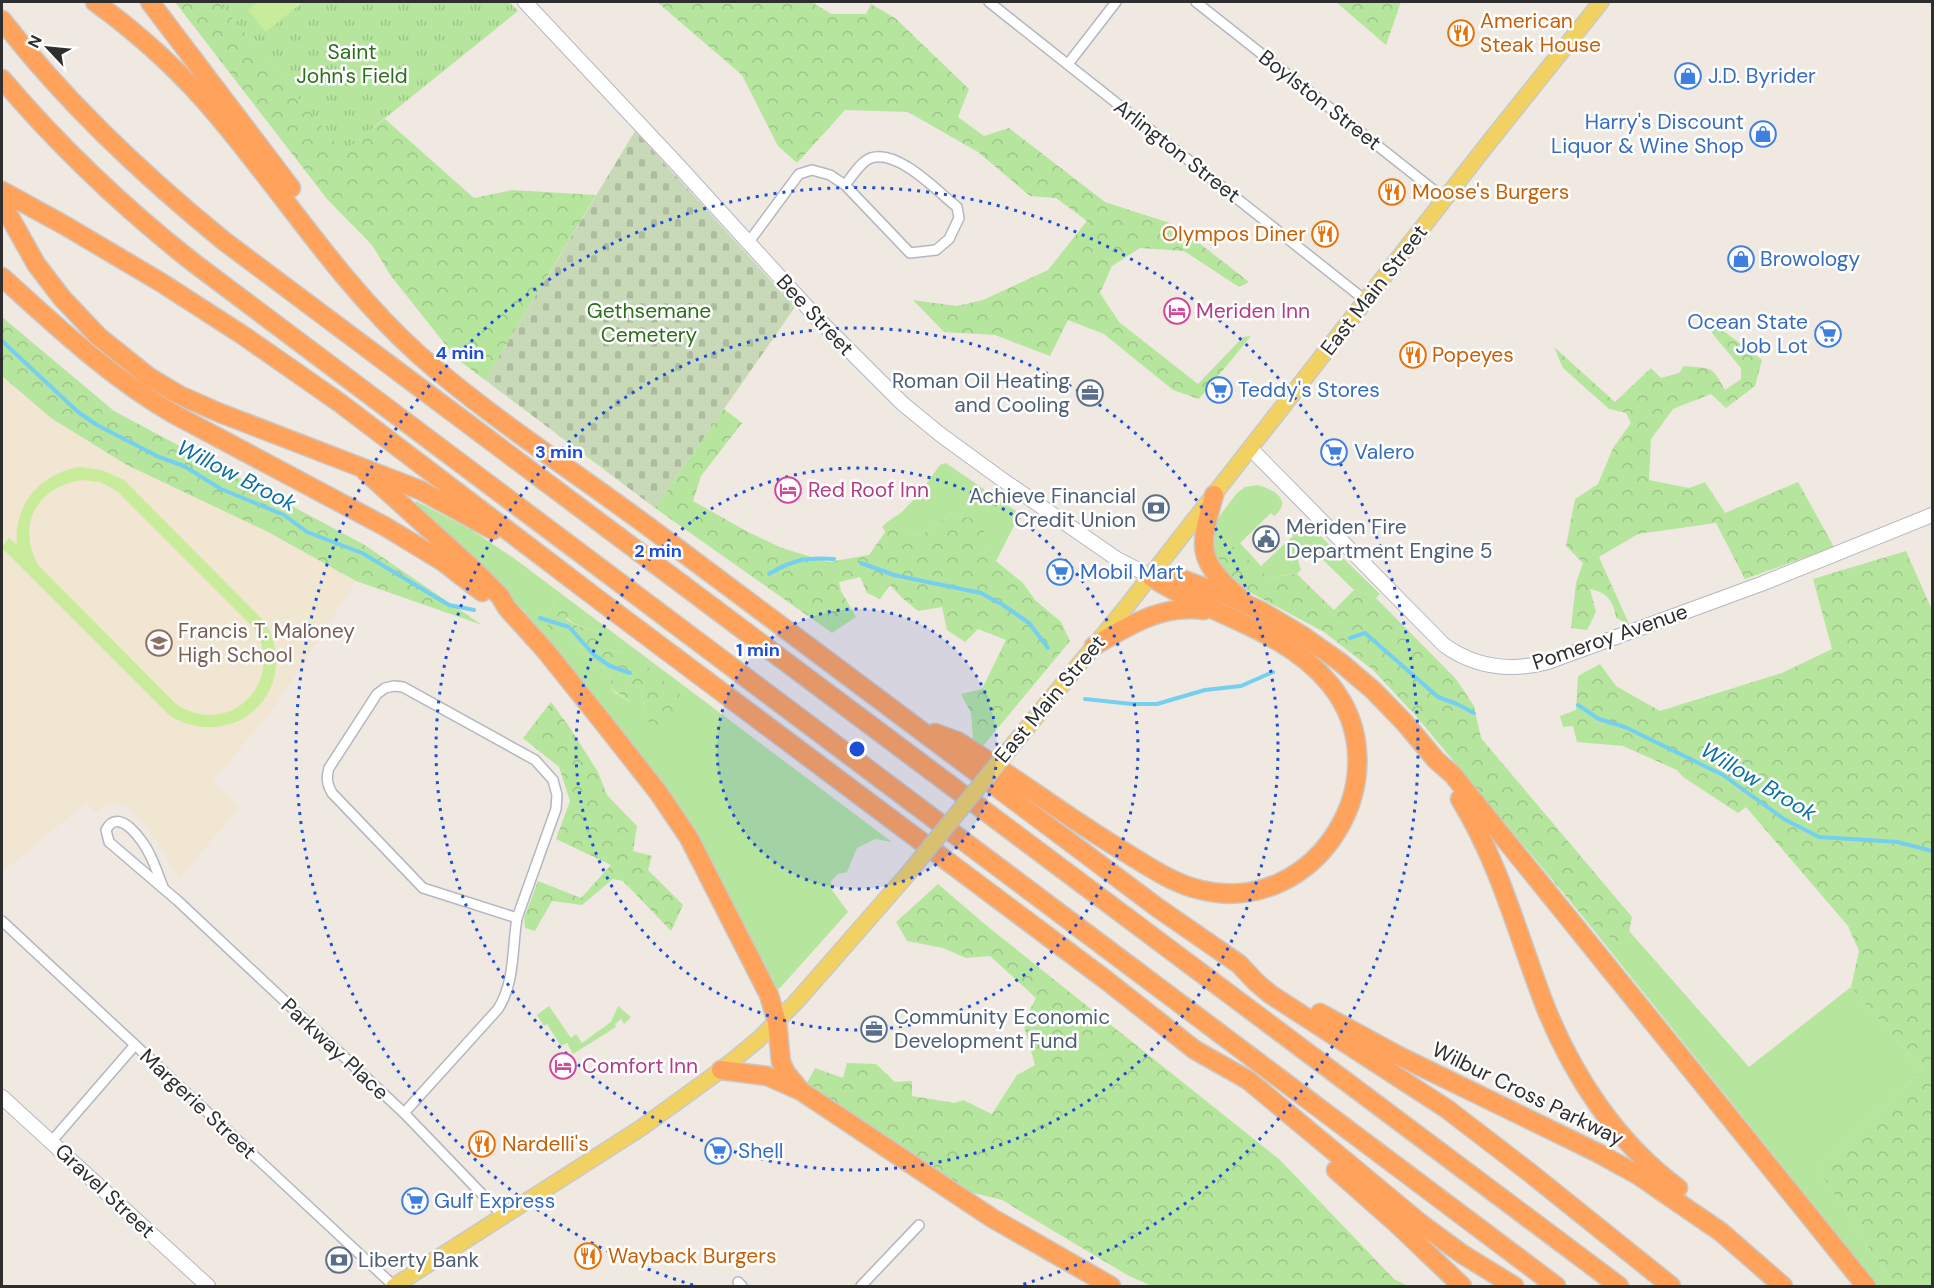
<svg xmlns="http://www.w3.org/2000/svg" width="1934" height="1288" font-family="'DM Sans',sans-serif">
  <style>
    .education { fill: #f0e6d1 }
    .grass { fill: #b6e59e; fill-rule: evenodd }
    .forest { fill: url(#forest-crowns) }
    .cemetery { fill: url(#cemetery-stones) }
    .park { fill: url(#park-tufts) }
    .pitch { fill: #c9ec9a; fill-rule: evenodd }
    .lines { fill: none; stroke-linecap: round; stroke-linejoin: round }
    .stream { stroke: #75cff0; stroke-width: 4 }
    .street-casing { stroke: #b4b7c1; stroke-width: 12 }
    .secondary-casing { stroke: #b4b7c1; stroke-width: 16 }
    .primary-casing { stroke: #c9c9c9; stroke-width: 18 }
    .highway-casing { stroke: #c9c9c9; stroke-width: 21 }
    .street { stroke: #fff; stroke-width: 9 }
    .secondary { stroke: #fff; stroke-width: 14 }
    .primary { stroke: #f2d163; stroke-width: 15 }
    .highway { stroke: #ffa35c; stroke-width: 18 }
    .primary-bridge-casing { stroke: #c9c9c9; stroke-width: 18; stroke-linecap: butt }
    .primary-bridge { stroke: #f2d163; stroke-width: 15 }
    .ring { fill: none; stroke: #1d4ed8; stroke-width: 3; stroke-dasharray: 3 6 }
    .labels { text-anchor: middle; stroke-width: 5; stroke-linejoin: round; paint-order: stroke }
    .food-label { font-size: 21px; fill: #c56008; stroke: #fff; text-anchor: start }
    .park-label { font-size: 21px; fill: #2c6e1b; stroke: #fff }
    .shop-label { font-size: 21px; fill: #366cbe; stroke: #fff; text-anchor: start }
    .street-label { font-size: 21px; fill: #2e2e2e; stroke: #fff }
    .hotel-label { font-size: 21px; fill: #b23c85; stroke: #fff; text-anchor: start }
    .service-label { font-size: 21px; fill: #4e5e75; stroke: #fff; text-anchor: start }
    .education-label { font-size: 21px; fill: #785e54; stroke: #fff; text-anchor: start }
    .water-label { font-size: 22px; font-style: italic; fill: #0d6fa3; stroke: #fff }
    .centre { fill: #1d4ed8; stroke: #fff; stroke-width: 3 }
    .ring-label { font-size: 18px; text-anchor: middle; font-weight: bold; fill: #1d4ed8; stroke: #fff; stroke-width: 5; stroke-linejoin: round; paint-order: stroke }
  </style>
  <defs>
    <pattern id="forest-crowns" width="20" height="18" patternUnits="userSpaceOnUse" patternTransform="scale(1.5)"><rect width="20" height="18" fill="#b6e59e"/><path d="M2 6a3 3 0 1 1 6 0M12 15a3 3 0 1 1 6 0" fill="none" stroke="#9dc588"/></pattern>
    <pattern id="cemetery-stones" width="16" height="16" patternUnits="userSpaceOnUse" patternTransform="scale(1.5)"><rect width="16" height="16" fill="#c8d9b8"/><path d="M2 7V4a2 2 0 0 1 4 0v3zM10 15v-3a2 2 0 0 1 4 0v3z" fill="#acbb9e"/></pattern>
    <pattern id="park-tufts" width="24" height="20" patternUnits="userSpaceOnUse" patternTransform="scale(1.5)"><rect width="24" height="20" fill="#b6e59e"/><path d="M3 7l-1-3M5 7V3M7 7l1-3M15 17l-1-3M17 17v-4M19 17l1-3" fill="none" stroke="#9dc588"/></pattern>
  </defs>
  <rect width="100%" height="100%" fill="#efe9e1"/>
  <path class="education" d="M2 376 51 418 268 532 356 581 276 705 213 781 240 808 179 877 138 814 124 805 114 804 105 806 96 812 86 803 2 872Z"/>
  <g class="grass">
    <path d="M946 463 1020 514 996 561 978 520 952 514 919 536 888 529 886 532 882 527 887 522 902 512 919 494 940 465Z"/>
    <path d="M1257 485C1273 489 1294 500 1274 516L1271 513 1240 543 1261 566 1293 536 1288 530 1297 523 1306 522 1380 594 1376 598 1354 590 1317 554 1308 557 1299 555 1297 557 1301 570 1297 574 1267 577 1222 570 1211 560 1212 530 1221 514 1237 493 1245 487Z"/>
    <path d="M416 501 473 531 515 559 892 842 875 839 857 848 847 872 838 874 831 881 832 890 848 912 779 989 774 987 605 711 524 611 492 577 415 506ZM555 601C570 625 573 624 599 632L597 647 623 653 677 716 646 719 641 687 625 682 630 702 613 691 609 675 602 667 591 661 576 641 556 630 543 615 550 611Z"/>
    <path d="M1584 918 1619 944 1627 942 1629 931 1749 1067 1851 987 1922 1070 1817 1168 1894 1286H1878Z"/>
    <path d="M549 1006 571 1038 576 1034 582 1043 611 1022 618 1006 631 1017 624 1024 621 1019 615 1024 616 1027 573 1054 567 1043 561 1046 547 1024 544 1026 537 1015Z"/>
  </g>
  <g class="forest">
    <path d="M175 2H219L343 151 385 119 474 198 512 190 596 195 485 380 456 358 391 276 372 245 327 199Z"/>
    <path d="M657 2H812L831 14H866L871 4 895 18 969 89 958 117 984 136 1009 128 1105 202 1176 225 1249 282 1239 287 1184 251 1140 248 1112 266 1100 293 1119 322 1198 384 1243 337 1251 336 1199 399 1173 390 1104 334 1068 320 1050 356 995 335 944 332 913 300 957 306 983 300 1048 270 1087 221 1056 198 1030 196 978 152 908 112 845 110 797 163 778 146 742 75Z"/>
    <path d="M1336 2H1401L1386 45Z"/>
    <path d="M2 317 114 411 363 544 482 625 356 581 268 532 127 465 51 418 2 376Z"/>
    <path d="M1717 326 1762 360 1755 386 1726 408 1711 394 1673 409 1651 439 1649 480 1689 488 1705 482 1725 513 1798 482 1834 547 1745 579 1716 523 1638 534 1599 557 1629 624 1616 618C1614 602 1607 592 1590 589L1596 612 1587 630 1571 628 1576 583 1583 563 1566 546 1575 499 1598 484 1613 448 1631 423 1626 413 1609 409 1563 368 1554 347 1615 402 1651 368 1661 378 1679 373 1684 366C1714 369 1711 365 1725 390L1741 379V368L1712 333Z"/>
    <path d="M724 409 742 423 701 476 693 501 748 532 782 548 828 562 869 555 888 528 919 536 952 514 979 520 996 561 1023 583 1035 600 1061 622 1070 641 983 746 973 739 971 713 961 694 982 689 1006 640 978 629 965 642 947 630 942 607 918 611 901 597 890 585 880 599 867 593 860 577 839 582 841 591 856 617 832 633 655 508Z"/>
    <path d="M1221 535 1267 577 1297 574 1334 610 1354 590 1376 598 1456 679 1474 706 1481 738 1632 917 1627 942 1619 944 1584 918 1416 716 1373 670 1324 632 1238 586 1223 570 1215 547Z"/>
    <path d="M1906 551 1932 610V1286H1894L1817 1168 1922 1070 1851 987 1859 951 1848 926 1746 807 1738 813 1683 777 1677 770 1623 746 1577 742 1573 726 1563 727 1560 716 1576 710 1578 676 1600 664 1616 686 1660 711 1782 673 1832 649 1813 579Z"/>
    <path d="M555 601 571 611 566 619 578 626 599 632 598 647 623 653 649 668 683 697 677 716 659 734 646 719 641 687 625 682 631 702 613 690 609 675 602 667 591 661 576 641 556 631 549 629 543 615 550 611Z"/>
    <path d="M551 702 570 728 598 772 607 795 637 826 633 851 652 856 648 870 683 905 671 931 623 881 613 879 582 905 552 901 535 931 525 928 524 918 538 881 581 898 611 865 556 839 570 801 559 767 523 738Z"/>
    <path d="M938 884 987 926 1280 1160 1394 1279 1408 1286H1152L1129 1276 1002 1200 961 1190 807 1083 815 1068 843 1078 847 1063 876 1064 895 1082 912 1081V1096L955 1103 963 1100 992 1114 1017 1075 1035 1065 1023 1023 1036 998 990 956 966 958 943 948 907 941 896 922Z"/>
  </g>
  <path class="cemetery" d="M635 131 795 307 655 508 485 380Z"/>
  <path class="park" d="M219 2H509L518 11 343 152Z"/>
  <g class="pitch">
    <path d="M258 2H303L266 32 248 10Z"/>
    <path d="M79 467 102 470 124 480 265 622C303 688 237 754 170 716L2 548V546L9 538 17 545C13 505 40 474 79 467ZM81 480 100 482 117 491 255 629C286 683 229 739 176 704L38 565C16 525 37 487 81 480Z"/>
  </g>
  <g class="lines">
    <g class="stream">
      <path d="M2 341 78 412 97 425 159 457 184 466 221 489 284 515 307 532 362 553 449 605 474 610"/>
      <path d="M861 563 894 575 981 593 1003 605 1029 623 1048 648"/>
      <path d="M769 574C792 560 807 557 834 559"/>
      <path d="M540 618 569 627 594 655 610 666 630 673"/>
      <path d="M1350 638 1365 633 1438 697 1457 704 1474 713"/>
      <path d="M1085 699 1132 704H1157L1205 690 1241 686 1273 672"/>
      <path d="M1578 705 1599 719 1625 727 1723 775 1784 819 1819 837 1898 842 1932 851"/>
    </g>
    <g class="street-casing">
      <g id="street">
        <path d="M989 2 1365 300"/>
        <path d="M1196 2 1445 199"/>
        <path d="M1068 64 1116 2"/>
        <path d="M748 243 799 174 812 170 830 175 845 185 910 253 936 250 949 239 959 218 957 207C937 191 898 149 871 158 861 161 851 178 845 185"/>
        <path d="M394 686 403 687 535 760 553 780 557 795 556 809 517 918 423 888 332 793C327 784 326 778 329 768L377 694 385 688Z"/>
        <path d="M163 887C159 877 155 865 150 855 144 842 119 805 106 830L109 842 178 901 404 1113 503 1216"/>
        <path d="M2 921 394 1286"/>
        <path d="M404 1113 498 1009C515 983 512 948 517 918"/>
        <path d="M51 1142 135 1045"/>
        <path d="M738 1282 742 1286"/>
        <path d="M861 1286 919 1225"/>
      </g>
    </g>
    <g class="secondary-casing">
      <g id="secondary">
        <path d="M525 2 676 163 818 319 903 404 941 435 1000 478 1117 559 1150 576"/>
        <path d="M1250 448 1444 645C1476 668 1510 672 1548 662L1761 584 1932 515"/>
        <path d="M2 1097 208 1286"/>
      </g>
    </g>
    <g class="primary-casing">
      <g id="primary">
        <path d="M1007 752 1127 606 1486 146 1601 2"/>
        <path d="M394 1286 641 1128 721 1070 759 1039 796 1002 907 875"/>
      </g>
    </g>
    <g class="highway-casing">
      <g id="highway">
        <path d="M95 2C135 31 172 64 205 101 278 184 336 280 418 354 494 421 580 475 661 536 827 660 992 784 1158 908L1239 964 1256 982 1270 994 1447 1109 1529 1172 1671 1286"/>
        <path d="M150 2 291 188"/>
        <path d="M2 20C66 103 143 175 224 241L1619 1286"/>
        <path d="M2 79C59 146 124 208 194 263L1556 1286"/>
        <path d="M2 191 64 225 162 283 244 336 340 403 603 603 1106 980 1195 1050 1248 1080 1420 1223 1462 1254 1514 1286"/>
        <path d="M2 203 36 264 62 298 99 337 149 377 179 395 220 413 420 490 493 530"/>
        <path d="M2 277C56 326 109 376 172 413L386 527 442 561 482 592"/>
        <path d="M365 471 473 569 500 596 507 608 545 650 602 721 658 792 689 838 769 995 777 1022 781 1062 786 1073 801 1091"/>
        <path d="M1214 495C1200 546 1195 559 1238 596"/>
        <path d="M1150 576 1181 579 1226 595 1263 612 1303 636 1340 662 1373 690 1404 722 1436 760 1453 775 1866 1286"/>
        <path d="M1094 646C1128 626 1162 604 1204 610"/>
        <path d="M935 733 957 741C1015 777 1069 819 1128 854 1151 868 1174 884 1201 890 1317 918 1405 774 1329 683 1284 629 1210 615 1154 579"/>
        <path d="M1460 799C1500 864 1518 936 1545 1006 1573 1076 1617 1143 1678 1188"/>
        <path d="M1320 1013 1397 1055 1598 1153 1638 1175 1721 1232 1783 1286"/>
        <path d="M721 1070 767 1076 801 1091 992 1218 1111 1286"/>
        <path d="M1336 1170 1397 1224 1462 1286"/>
      </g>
    </g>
    <use href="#street" class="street"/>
    <use href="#secondary" class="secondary"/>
    <use href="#primary" class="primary"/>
    <use href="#highway" class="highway"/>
    <g class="primary-bridge-casing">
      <path id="primary-bridge" d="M907 875 1007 752"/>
    </g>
    <use href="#primary-bridge" class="primary-bridge"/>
  </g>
  <circle cx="857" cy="749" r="140" fill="#1d4ed8" fill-opacity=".12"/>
  <g class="ring">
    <circle cx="857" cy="749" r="140"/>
    <circle cx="857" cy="749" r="281"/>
    <circle cx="857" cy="749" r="421"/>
    <path d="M693 1285A561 561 0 1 1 1021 1285"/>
  </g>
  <defs>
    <g id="restaurant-ring" transform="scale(1.35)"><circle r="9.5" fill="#fff" stroke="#e8710a" stroke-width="1.5"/><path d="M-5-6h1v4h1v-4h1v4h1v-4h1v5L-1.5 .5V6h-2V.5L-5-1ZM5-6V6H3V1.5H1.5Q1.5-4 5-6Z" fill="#e8710a"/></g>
    <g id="shop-ring" transform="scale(1.35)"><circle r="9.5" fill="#fff" stroke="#3f7fe0" stroke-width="1.5"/><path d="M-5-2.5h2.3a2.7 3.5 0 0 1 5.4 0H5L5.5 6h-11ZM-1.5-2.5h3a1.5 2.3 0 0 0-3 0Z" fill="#3f7fe0"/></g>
    <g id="hotel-ring" transform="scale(1.35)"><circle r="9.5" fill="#fff" stroke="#d1479c" stroke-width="1.5"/><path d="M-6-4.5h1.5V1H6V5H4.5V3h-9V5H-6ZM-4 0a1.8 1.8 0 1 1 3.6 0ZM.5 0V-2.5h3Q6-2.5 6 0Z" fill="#d1479c"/></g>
    <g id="supermarket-ring" transform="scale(1.35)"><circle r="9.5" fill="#fff" stroke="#3f7fe0" stroke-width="1.5"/><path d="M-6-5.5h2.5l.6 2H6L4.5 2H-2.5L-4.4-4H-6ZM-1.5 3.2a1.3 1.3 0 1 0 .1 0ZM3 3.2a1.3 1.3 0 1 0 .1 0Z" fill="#3f7fe0"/></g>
    <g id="office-ring" transform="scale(1.35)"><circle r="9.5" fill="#fff" stroke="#5c6f8a" stroke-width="1.5"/><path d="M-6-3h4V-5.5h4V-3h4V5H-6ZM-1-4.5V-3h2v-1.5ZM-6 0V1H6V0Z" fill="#5c6f8a"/></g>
    <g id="bank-ring" transform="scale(1.35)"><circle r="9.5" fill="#fff" stroke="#5c6f8a" stroke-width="1.5"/><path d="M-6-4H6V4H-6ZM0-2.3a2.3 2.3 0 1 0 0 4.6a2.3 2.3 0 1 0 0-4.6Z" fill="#5c6f8a"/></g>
    <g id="civic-ring" transform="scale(1.35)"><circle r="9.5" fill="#fff" stroke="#5c6f8a" stroke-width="1.5"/><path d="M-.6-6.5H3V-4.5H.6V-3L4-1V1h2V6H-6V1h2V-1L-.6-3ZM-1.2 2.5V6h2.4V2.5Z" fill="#5c6f8a"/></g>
    <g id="school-ring" transform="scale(1.35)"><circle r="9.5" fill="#fff" stroke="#8d6e63" stroke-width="1.5"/><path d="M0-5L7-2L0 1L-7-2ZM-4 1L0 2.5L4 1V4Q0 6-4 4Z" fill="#8d6e63"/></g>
  </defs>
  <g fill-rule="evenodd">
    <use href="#restaurant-ring" x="1461" y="33"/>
    <use href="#shop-ring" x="1688" y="76"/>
    <use href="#shop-ring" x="1763" y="134"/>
    <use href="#restaurant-ring" x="1392" y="192"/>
    <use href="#restaurant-ring" x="1325" y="234"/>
    <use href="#shop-ring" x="1741" y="259"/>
    <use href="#hotel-ring" x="1177" y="311"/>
    <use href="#supermarket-ring" x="1828" y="334"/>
    <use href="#restaurant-ring" x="1413" y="355"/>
    <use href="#supermarket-ring" x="1219" y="390"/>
    <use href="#office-ring" x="1090" y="393"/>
    <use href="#supermarket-ring" x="1334" y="452"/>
    <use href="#hotel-ring" x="788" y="490"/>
    <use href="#bank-ring" x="1156" y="508"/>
    <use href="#civic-ring" x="1266" y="539"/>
    <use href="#supermarket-ring" x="1060" y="572"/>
    <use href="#school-ring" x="159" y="643"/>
    <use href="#office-ring" x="874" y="1029"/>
    <use href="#hotel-ring" x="563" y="1066"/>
    <use href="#restaurant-ring" x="482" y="1144"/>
    <use href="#supermarket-ring" x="718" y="1151"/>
    <use href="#supermarket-ring" x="415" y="1201"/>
    <use href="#restaurant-ring" x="588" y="1256"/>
    <use href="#bank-ring" x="339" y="1260"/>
  </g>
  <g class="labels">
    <g class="food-label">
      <text x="1480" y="28">American<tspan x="1480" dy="24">Steak House</tspan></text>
      <text x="1412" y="199">Moose's Burgers</text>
      <text x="1306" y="241" text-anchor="end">Olympos Diner</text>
      <text x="1432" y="362">Popeyes</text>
      <text x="502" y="1151">Nardelli's</text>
      <text x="608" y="1263">Wayback Burgers</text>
    </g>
    <g class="park-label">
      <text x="352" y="59">Saint<tspan x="352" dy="24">John's Field</tspan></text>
      <text x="649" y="318">Gethsemane<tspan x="649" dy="24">Cemetery</tspan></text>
    </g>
    <g class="shop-label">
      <text x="1708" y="83">J.D. Byrider</text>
      <text x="1744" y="129" text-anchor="end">Harry's Discount<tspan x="1744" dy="24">Liquor &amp; Wine Shop</tspan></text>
      <text x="1760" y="266">Browology</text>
      <text x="1808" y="329" text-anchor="end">Ocean State<tspan x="1808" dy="24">Job Lot</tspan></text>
      <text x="1238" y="397">Teddy's Stores</text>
      <text x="1354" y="459">Valero</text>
      <text x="1080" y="579">Mobil Mart</text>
      <text x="738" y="1158">Shell</text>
      <text x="434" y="1208">Gulf Express</text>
    </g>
    <g class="street-label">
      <text transform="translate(1320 100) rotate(38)" y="7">Boylston Street</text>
      <text transform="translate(1177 151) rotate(38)" y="7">Arlington Street</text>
      <text transform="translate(1374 290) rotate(-52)" y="7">East Main Street</text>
      <text transform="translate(815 315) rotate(47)" y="7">Bee Street</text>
      <text transform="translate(1610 637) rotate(-19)" y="7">Pomeroy Avenue</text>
      <text transform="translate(1050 699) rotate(-50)" y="7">East Main Street</text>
      <text transform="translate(335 1049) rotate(43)" y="7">Parkway Place</text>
      <text transform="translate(1528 1094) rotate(26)" y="7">Wilbur Cross Parkway</text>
      <text transform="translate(198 1104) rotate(43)" y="7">Margerie Street</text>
      <text transform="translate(105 1191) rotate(43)" y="7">Gravel Street</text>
    </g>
    <g class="hotel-label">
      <text x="1196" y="318">Meriden Inn</text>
      <text x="808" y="497">Red Roof Inn</text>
      <text x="582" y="1073">Comfort Inn</text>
    </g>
    <g class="service-label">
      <text x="1070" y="388" text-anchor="end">Roman Oil Heating<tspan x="1070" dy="24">and Cooling</tspan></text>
      <text x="1136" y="503" text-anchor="end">Achieve Financial<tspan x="1136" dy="24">Credit Union</tspan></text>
      <text x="1286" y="534">Meriden Fire<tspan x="1286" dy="24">Department Engine 5</tspan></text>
      <text x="894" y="1024">Community Economic<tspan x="894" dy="24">Development Fund</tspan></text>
      <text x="358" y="1267">Liberty Bank</text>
    </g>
    <g class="education-label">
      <text x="178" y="638">Francis T. Maloney<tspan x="178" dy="24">High School</tspan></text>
    </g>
    <g class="water-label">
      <text transform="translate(237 475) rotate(27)" y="8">Willow Brook</text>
      <text transform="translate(1759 781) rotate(31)" y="8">Willow Brook</text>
    </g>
  </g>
  <circle cx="857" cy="749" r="9" class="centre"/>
  <g class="ring-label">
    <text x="460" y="359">4 min</text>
    <text x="559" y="458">3 min</text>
    <text x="658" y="557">2 min</text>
    <text x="758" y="656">1 min</text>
  </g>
  <rect width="1934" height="1288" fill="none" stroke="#2e2e2e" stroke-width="6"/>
  <g transform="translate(48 48) rotate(296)" stroke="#ffffff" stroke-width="4.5" paint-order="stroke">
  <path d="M0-4.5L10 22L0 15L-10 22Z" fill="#2e2e2e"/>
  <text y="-9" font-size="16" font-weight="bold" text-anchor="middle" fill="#2e2e2e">N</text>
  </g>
</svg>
